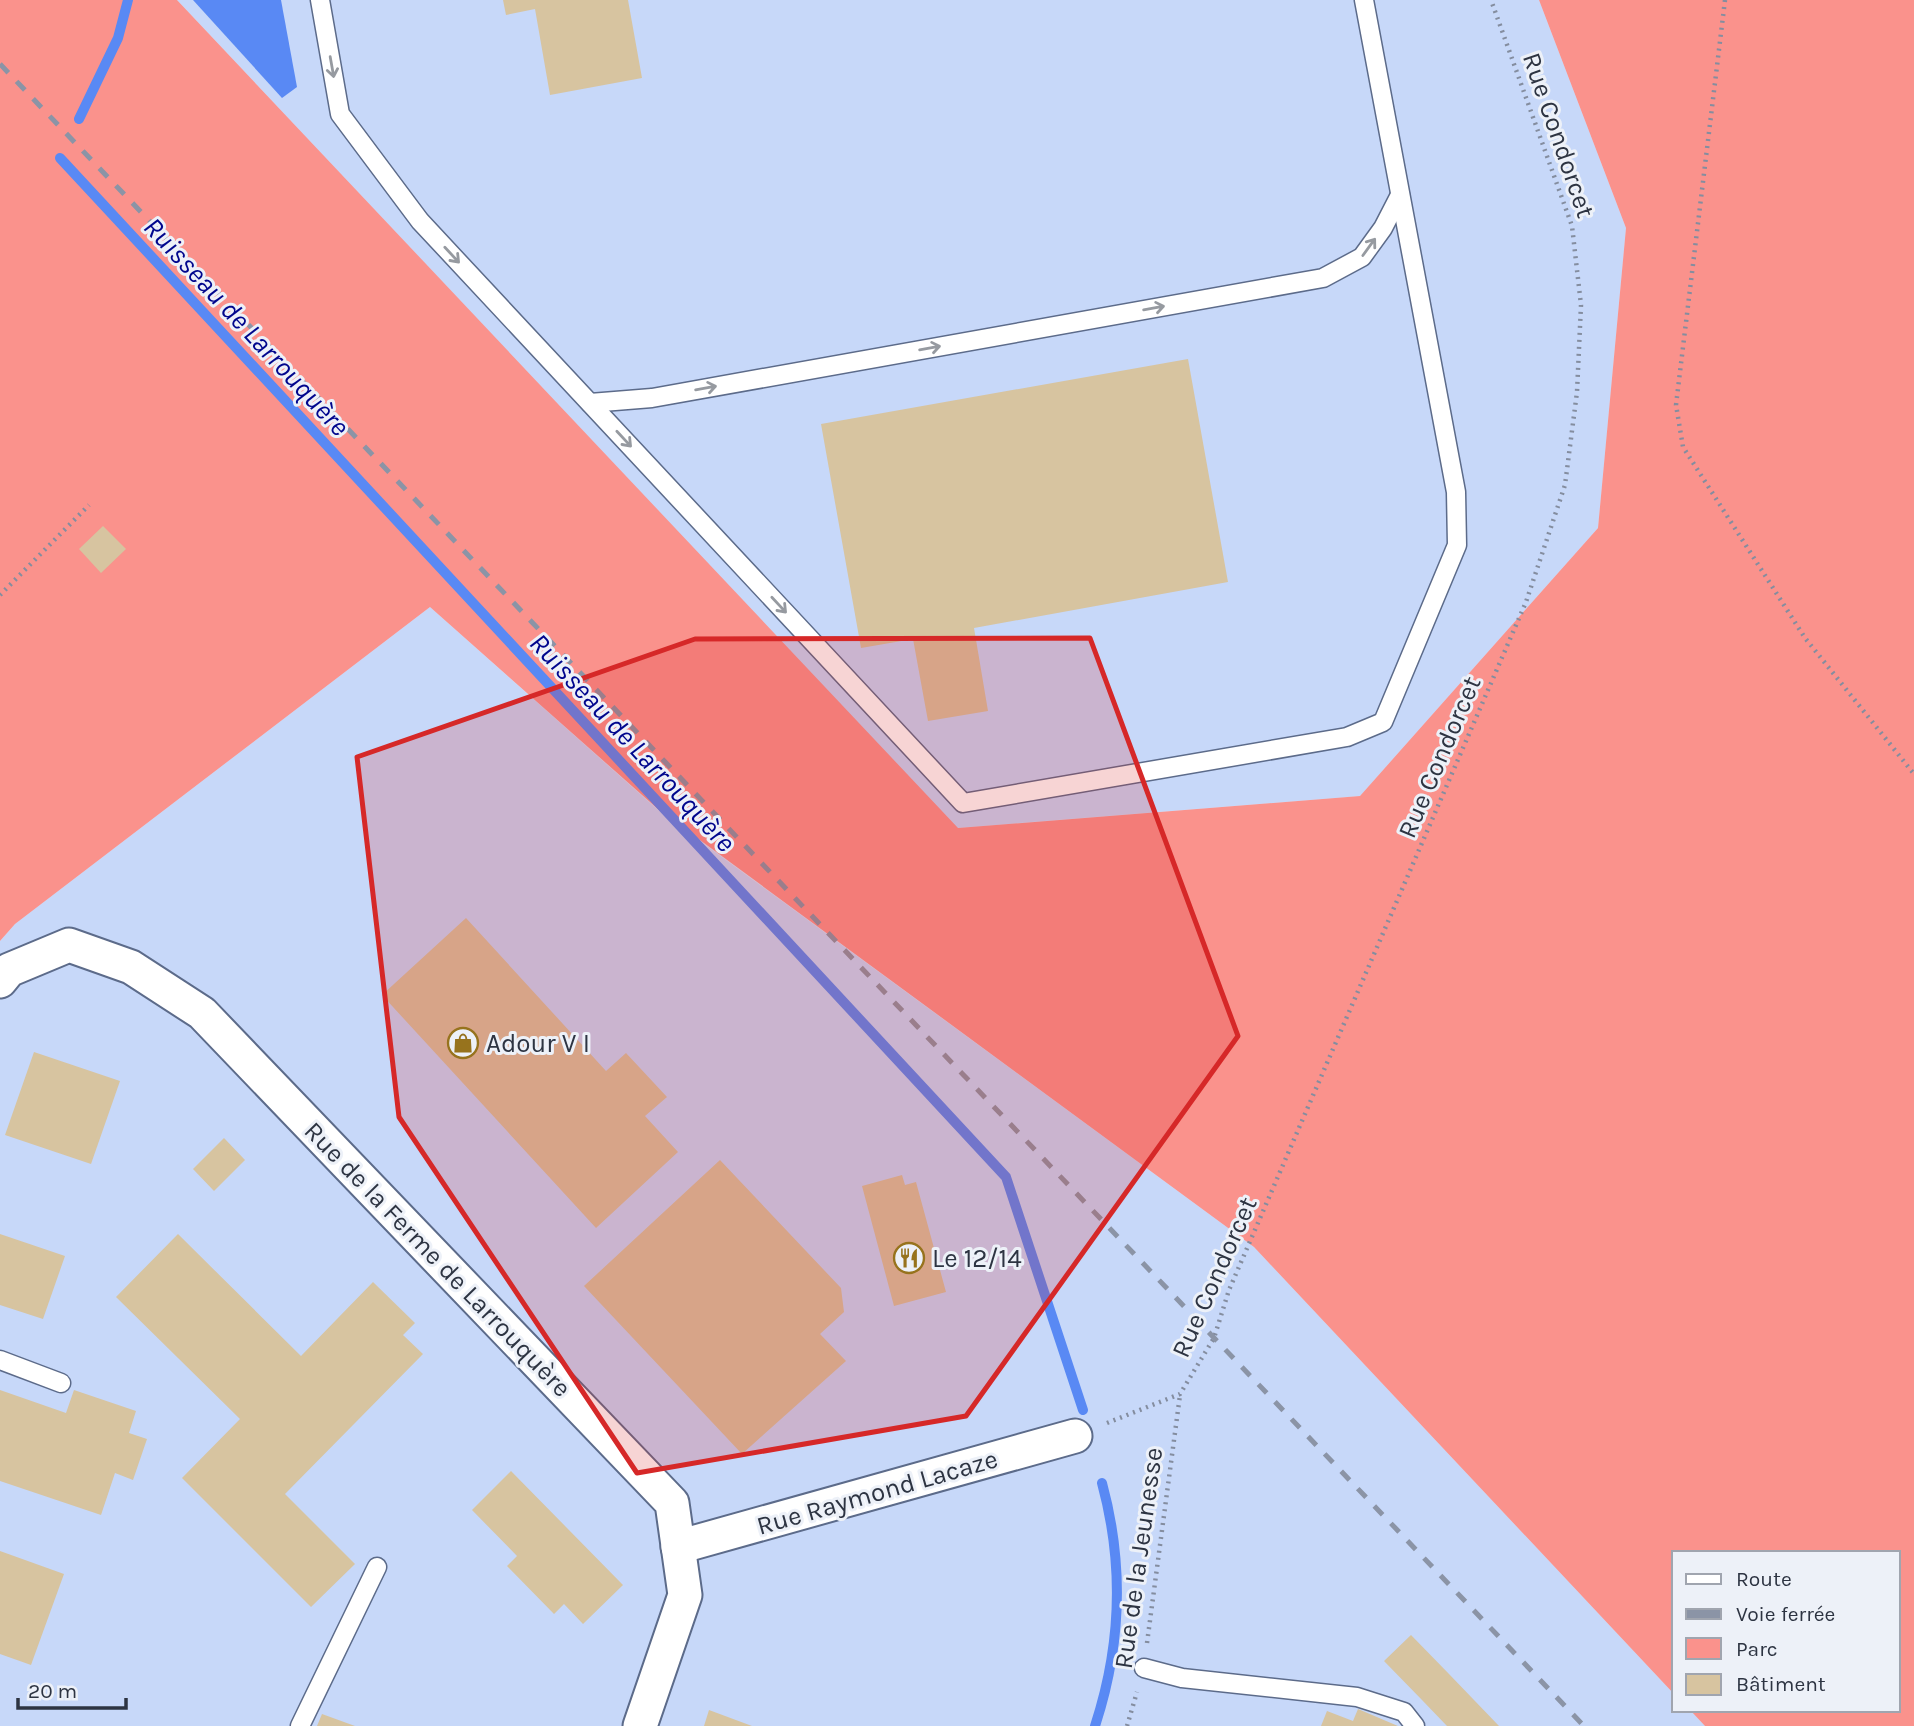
<svg xmlns="http://www.w3.org/2000/svg" width="1914" height="1726" font-family="Karla,sans-serif">
  <style>
    .built { fill: #c7d8f9 }
    .green { fill: #fa928c }
    .water { fill: #5989f4 }
    .lines { fill: none; stroke-linecap: round; stroke-linejoin: round }
    .stream { stroke: #5989f4; stroke-width: 10 }
    .building { fill: #d7c4a0 }
    .lane-casing { stroke: #5c6b8a; stroke-width: 21 }
    .street-casing { stroke: #5c6b8a; stroke-width: 37 }
    .path { stroke: #848d9f; stroke-width: 4.5; stroke-dasharray: 2 5; stroke-linecap: butt }
    .lane { stroke: #fff; stroke-width: 18 }
    .street { stroke: #fff; stroke-width: 33 }
    .rail { stroke: #8b94a6; stroke-width: 5; stroke-dasharray: 12 12; stroke-linecap: butt }
    .oneway { stroke: #969aa0 }
    .marked { fill: #d62828; fill-opacity: 0.2; stroke: #d62828; stroke-width: 5; stroke-linejoin: round }
    .labels { text-anchor: middle; stroke-width: 6; stroke-linejoin: round; paint-order: stroke }
    .street-label { font-size: 26px; fill: #2d3442; stroke: #edf1f8 }
    .poi-label { font-size: 26px; fill: #2d3442; stroke: #edf1f8; text-anchor: start }
    .water-label { font-size: 28px; font-style: italic; fill: #00068d; stroke: #edf1f8 }
  </style>
  <rect width="100%" height="100%" fill="#d9e4fa"/>
  <g class="built">
    <path d="M177 0H1539L1626 228 1598 528 1360 796 957 828Z"/>
    <path d="M430 607 659 811 1254 1247 1674 1694V1710H1690L1705 1726H0V941L15 924Z"/>
  </g>
  <path class="green" d="M0 0H177L958 828 1360 796 1598 528 1626 228 1539 0H1914V1726H1705L1690 1710H1898V1553H1674V1694L1254 1247 659 810 430 607 15 924 0 941Z"/>
  <path class="water" d="M193 0H281L297 87 282 98Z"/>
  <g class="lines">
    <g class="stream">
      <path d="M79 119 118 38 128 0"/>
      <path d="M60 158 1006 1177 1083 1410"/>
      <path d="M1095 1726C1121 1647 1124 1564 1102 1483"/>
    </g>
  </g>
  <g class="building">
    <path d="M503 0H628L642 78 550 95 535 9 506 15Z"/>
    <path d="M1188 359 1228 582 974 628 988 711 928 721 913 639 861 648 821 424Z"/>
    <path d="M103 526 126 549 101 573 79 549Z"/>
    <path d="M466 918 606 1071 626 1053 667 1097 645 1116 678 1152 596 1228 382 995Z"/>
    <path d="M34 1052 120 1081 91 1164 5 1135Z"/>
    <path d="M224 1138 245 1160 214 1191 193 1169Z"/>
    <path d="M720 1160 841 1288 844 1312 820 1334 846 1361 742 1454 584 1286Z"/>
    <path d="M902 1175 905 1185 916 1182 946 1292 894 1306 862 1186Z"/>
    <path d="M0 1234 65 1256 43 1319 0 1305Z"/>
    <path d="M178 1234 301 1356 373 1282 415 1323 403 1335 423 1354 285 1494 355 1564 311 1607 182 1478 240 1419 116 1297Z"/>
    <path d="M0 1390 66 1413 74 1390 136 1411 129 1433 147 1439 133 1480 115 1473 101 1515 0 1481Z"/>
    <path d="M511 1471 623 1585 583 1624 564 1604 554 1614 507 1566 517 1556 472 1510Z"/>
    <path d="M0 1551 64 1574 31 1665 0 1654Z"/>
    <path d="M1411 1635 1449 1674 1499 1726H1447L1422 1700 1384 1661Z"/>
    <path d="M1358 1709 1398 1726H1321L1327 1711 1353 1721Z"/>
    <path d="M709 1710 752 1726H704Z"/>
    <path d="M322 1714 355 1726H317Z"/>
  </g>
  <g class="lines">
    <g class="lane-casing">
      <g id="lane">
        <path d="M320 0 340 114 420 221 963 803 1347 737 1383 722 1457 545 1456 492 1364 0"/>
        <path d="M590 403 652 398 1323 278 1362 257 1383 228 1400 195"/>
        <path d="M0 1360 61 1383"/>
        <path d="M1144 1668 1182 1678 1357 1697 1404 1712 1415 1726"/>
        <path d="M300 1726 377 1567"/>
      </g>
    </g>
    <g class="street-casing">
      <g id="street">
        <path d="M0 981 9 970 69 945 131 967 202 1013 672 1503 685 1595 640 1726"/>
        <path d="M678 1547 1075 1436"/>
      </g>
    </g>
    <g class="path">
      <path d="M1725 0 1676 405 1683 447 1805 638 1914 774"/>
      <path d="M0 595 89 505"/>
      <path d="M1107 1423 1180 1394 1214 1338 1229 1290 1526 602 1565 485 1577 392 1581 305 1572 226 1491 0"/>
      <path d="M1147 1643 1180 1395"/>
      <path d="M1127 1726 1137 1692"/>
    </g>
    <use href="#lane" class="lane"/>
    <use href="#street" class="street"/>
    <path class="rail" d="M0 64 1584 1726"/>
  </g>
  <defs><path id="oneway-shaft" d="M-6 0H5M1.5-3L5.5 0L1.5 3" fill="none" stroke-width="1.6" stroke-linecap="round" stroke-linejoin="round" transform="scale(1.75)"/></defs>
  <g class="oneway">
    <use href="#oneway-shaft" transform="translate(332 67) rotate(80)"/>
    <use href="#oneway-shaft" transform="translate(1369 247) rotate(-54)"/>
    <use href="#oneway-shaft" transform="translate(452 255) rotate(47)"/>
    <use href="#oneway-shaft" transform="translate(1154 308) rotate(-10)"/>
    <use href="#oneway-shaft" transform="translate(930 348) rotate(-10)"/>
    <use href="#oneway-shaft" transform="translate(706 388) rotate(-10)"/>
    <use href="#oneway-shaft" transform="translate(624 439) rotate(47)"/>
    <use href="#oneway-shaft" transform="translate(779 605) rotate(47)"/>
  </g>
  <path class="marked" d="M1090 638 1238 1036 966 1416 637 1473 399 1117 357 757 695 639Z"/>
  <defs>
    <g id="shop-ring" transform="scale(1.575)"><circle r="9.5" fill="#edf1f8" stroke="#97731d" stroke-width="1.5"/><path d="M-5-2.5h2.3a2.7 3.5 0 0 1 5.4 0H5L5.5 6h-11ZM-1.5-2.5h3a1.5 2.3 0 0 0-3 0Z" fill="#97731d"/></g>
    <g id="restaurant-ring" transform="scale(1.575)"><circle r="9.5" fill="#edf1f8" stroke="#97731d" stroke-width="1.5"/><path d="M-5-6h1v4h1v-4h1v4h1v-4h1v5L-1.5 .5V6h-2V.5L-5-1ZM5-6V6H3V1.5H1.5Q1.5-4 5-6Z" fill="#97731d"/></g>
  </defs>
  <g fill-rule="evenodd">
    <use href="#shop-ring" x="463" y="1043"/>
    <use href="#restaurant-ring" x="909" y="1258"/>
  </g>
  <g class="labels">
    <g class="street-label">
      <text transform="translate(1559 135) rotate(71)" y="9">Rue Condorcet</text>
      <text transform="translate(1439 757) rotate(-67)" y="9">Rue Condorcet</text>
      <text transform="translate(438 1259) rotate(46)" y="9">Rue de la Ferme de Larrouquère</text>
      <text transform="translate(1214 1277) rotate(-66)" y="9">Rue Condorcet</text>
      <text transform="translate(877 1492) rotate(-16)" y="9">Rue Raymond Lacaze</text>
      <text transform="translate(1138 1558) rotate(-82)" y="9">Rue de la Jeunesse</text>
    </g>
    <g class="poi-label">
      <text x="486" y="1052">Adour V I</text>
      <text x="932" y="1267">Le 12/14</text>
    </g>
    <g class="water-label">
      <text transform="translate(247 326) rotate(47)" y="10">Ruisseau de Larrouquère</text>
      <text transform="translate(633 742) rotate(47)" y="10">Ruisseau de Larrouquère</text>
    </g>
  </g>
  <rect x="1672" y="1551" width="228" height="161" fill="#edf1f8" stroke="#a0a5af" stroke-width="2"/>
  <rect x="1686" y="1574" width="35" height="10" fill="#ffffff" stroke="#a0a5af" stroke-width="2"/>
  <text x="1736" y="1586" font-size="21" fill="#2d3442">Route</text>
  <rect x="1686" y="1609" width="35" height="10" fill="#8b94a6" stroke="#a0a5af" stroke-width="2"/>
  <text x="1736" y="1621" font-size="21" fill="#2d3442">Voie ferrée</text>
  <rect x="1686" y="1638" width="35" height="21" fill="#fa928c" stroke="#a0a5af" stroke-width="2"/>
  <text x="1736" y="1656" font-size="21" fill="#2d3442">Parc</text>
  <rect x="1686" y="1674" width="35" height="21" fill="#d7c4a0" stroke="#a0a5af" stroke-width="2"/>
  <text x="1736" y="1691" font-size="21" fill="#2d3442">Bâtiment</text>
  <path d="M18 1698v10h108v-10" fill="none" stroke="#2d3442" stroke-width="3.5"/>
  <text x="28" y="1698" font-size="21" fill="#2d3442" stroke="#edf1f8" stroke-width="5" paint-order="stroke">20 m</text>
</svg>
